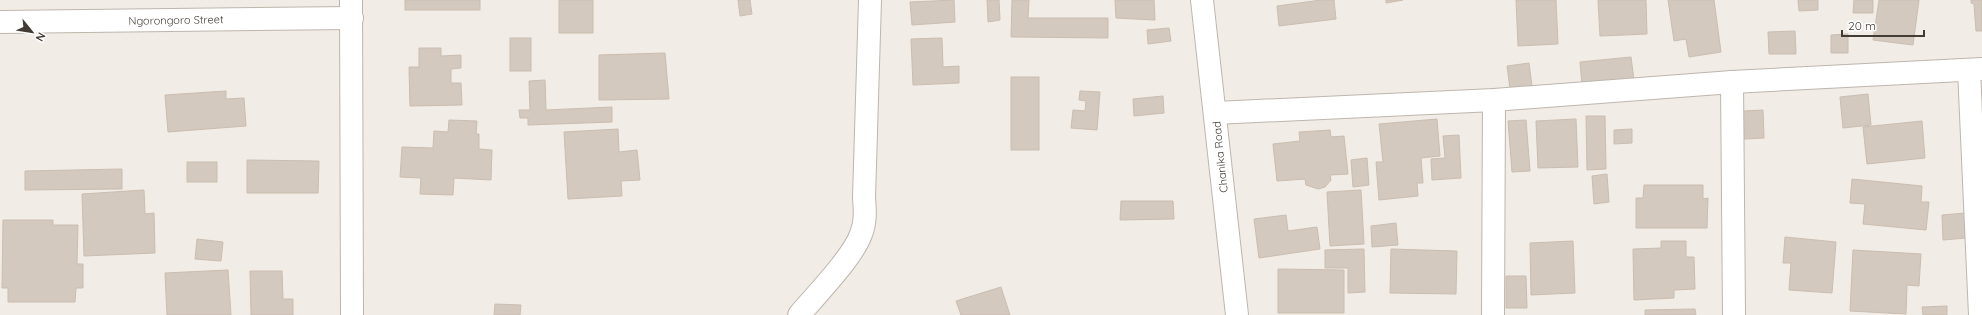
<svg xmlns="http://www.w3.org/2000/svg" width="1982" height="315" font-family="Quicksand,sans-serif">
  <style>
    .building { fill: #d4c9bf; stroke: #cbbdb0 }
    .lines { fill: none; stroke-linecap: round; stroke-linejoin: round }
    .minor-casing { stroke: #beb6ac; stroke-width: 24 }
    .minor { stroke: #fff; stroke-width: 22 }
    .labels { text-anchor: middle; stroke-width: 3.5; stroke-linejoin: round; paint-order: stroke }
    .street-label { font-size: 11px; fill: #433c35; stroke: #fff }
  </style>
  <rect width="100%" height="100%" fill="#f1ece5"/>
  <g class="building">
    <rect x="405" y="0" width="75" height="10"/>
    <rect x="559" y="0" width="34" height="33"/>
    <path d="M738 0H750L752 14 740 16Z"/>
    <path d="M954 0 955 22 912 25 910 2Z"/>
    <path d="M987 0H999L1000 20 988 22Z"/>
    <path d="M1012 0H1029L1028 18H1108V38L1011 37Z"/>
    <path d="M1115 0H1154L1155 20 1116 18Z"/>
    <path d="M1321 0H1334L1336 19 1279 26 1277 6Z"/>
    <path d="M1386 0H1403L1386 3Z"/>
    <path d="M1516 0H1556L1558 44 1518 46Z"/>
    <path d="M1598 0H1646L1647 34 1600 36Z"/>
    <path d="M1668 0H1714L1721 52 1689 57 1686 39 1674 41Z"/>
    <path d="M1798 0H1818V10L1799 11Z"/>
    <path d="M1854 0H1873V13H1853Z"/>
    <path d="M1879 0H1919L1913 45 1873 40Z"/>
    <path d="M1971 0H1982V31H1976L1974 4 1971 3Z"/>
    <path d="M1169 28 1171 41 1148 44 1147 30Z"/>
    <path d="M1795 31 1796 54H1769L1768 32Z"/>
    <path d="M1848 34V53H1831V35Z"/>
    <rect x="510" y="38" width="21" height="33"/>
    <path d="M942 38 943 67 959 66V83L913 85 911 39Z"/>
    <path d="M419 48H441V56L461 55V68L451 69V83H461L462 105 410 106 409 67H419Z"/>
    <path d="M665 53 669 99 599 100V55Z"/>
    <path d="M1631 57 1634 80 1582 85 1580 62Z"/>
    <path d="M1529 63 1532 86 1510 89 1507 66Z"/>
    <rect x="1011" y="77" width="28" height="73"/>
    <path d="M545 80 546 110 612 107V122L528 125V118H520L519 110H530L529 81Z"/>
    <path d="M226 91V99L244 98 246 126 168 132 165 95Z"/>
    <path d="M1080 91 1100 92 1097 130 1071 128 1073 110 1085 111 1086 101 1079 100Z"/>
    <path d="M1868 94 1871 125 1843 128 1840 97Z"/>
    <path d="M1163 96 1164 113 1134 116 1133 99Z"/>
    <path d="M1763 110 1764 138 1744 139 1743 111Z"/>
    <path d="M1586 116H1605L1606 169 1587 170Z"/>
    <path d="M1437 119 1440 156 1421 158 1423 183H1417L1418 196 1379 200 1376 162H1383L1379 124Z"/>
    <path d="M1576 119 1578 167 1538 168 1536 121Z"/>
    <path d="M449 120 477 121 476 134H479V149L492 150 491 180 454 178 453 195 420 194 421 178 400 177 402 147 433 148 434 131 448 132Z"/>
    <path d="M1526 120 1530 171 1512 172 1508 121Z"/>
    <path d="M1922 121 1925 158 1867 164 1863 127Z"/>
    <path d="M618 129 619 152 637 150 640 180 621 181 622 196 568 199 564 132Z"/>
    <path d="M1632 129V143L1614 144V130Z"/>
    <path d="M1330 130 1331 137 1344 136 1348 174 1330 175 1331 180 1325 187 1318 189 1306 185 1305 179 1277 181 1273 144 1300 141 1299 132Z"/>
    <path d="M1459 135 1461 178 1432 180 1431 159 1445 158 1443 136Z"/>
    <path d="M1367 158 1369 185 1353 187 1351 160Z"/>
    <path d="M247 160 319 161 318 193H247Z"/>
    <rect x="187" y="162" width="30" height="20"/>
    <path d="M122 169V189L25 190V171Z"/>
    <path d="M1607 174 1609 202 1594 204 1592 176Z"/>
    <path d="M1852 179 1922 186 1921 202H1929L1926 230 1863 224 1865 204 1850 203Z"/>
    <path d="M1644 185H1703V199L1708 198 1707 228H1636V198H1643Z"/>
    <path d="M144 190 145 214 154 213 155 253 84 256 82 194Z"/>
    <path d="M1361 190 1364 244 1330 246 1327 192Z"/>
    <path d="M1121 201H1173L1174 219 1120 220Z"/>
    <path d="M1965 213 1966 238 1943 240 1942 215Z"/>
    <path d="M1286 215 1288 231 1317 227 1320 249 1259 258 1254 219Z"/>
    <path d="M3 220H53V225H78L77 264H83V288H76L75 302H8V288H2Z"/>
    <path d="M1396 223 1398 245 1372 247 1371 226Z"/>
    <path d="M1785 237 1836 242 1832 293 1789 290 1791 263H1783Z"/>
    <path d="M197 239 223 242 221 261 195 259Z"/>
    <path d="M1573 241 1575 293 1531 295 1530 243Z"/>
    <path d="M1661 241H1686V257H1694L1695 289 1674 290V298L1634 300 1633 249 1661 248Z"/>
    <path d="M1364 249 1365 292 1348 293V268H1325V250Z"/>
    <path d="M1391 249 1457 251 1456 294 1390 293Z"/>
    <path d="M1853 250 1921 254 1919 286 1907 285 1906 314 1850 311Z"/>
    <path d="M1278 269 1344 270V313H1278Z"/>
    <path d="M228 270 231 315H167L165 273Z"/>
    <path d="M250 271H282L283 299H293V315H251Z"/>
    <path d="M1506 276H1526L1527 308H1506Z"/>
    <path d="M1001 287 1010 315H961L956 301Z"/>
    <path d="M495 304 521 305 520 315H494Z"/>
    <path d="M1947 306V315H1923L1922 307Z"/>
    <path d="M1695 309 1696 315H1645V310Z"/>
  </g>
  <g class="lines">
    <g class="minor-casing">
      <g id="minor">
        <path d="M351 0 352 315"/>
        <path d="M1202 0 1237 315"/>
        <path d="M0 22 352 18"/>
        <path d="M1969 70 1980 315"/>
        <path d="M1732 82 1734 315"/>
        <path d="M1215 113 1494 100 1732 82 1982 69"/>
        <path d="M799 315C816 295 853 257 861 234 866 222 865 210 864 198L870 0"/>
        <path d="M1493 315 1494 100"/>
      </g>
    </g>
    <use href="#minor" class="minor"/>
  </g>
  <g class="labels">
    <g class="street-label">
      <text transform="translate(176 20) rotate(-1)" y="4">Ngorongoro Street</text>
      <text transform="translate(1220 157) rotate(-96)" y="4">Chanika Road</text>
    </g>
  </g>
  <g transform="translate(32 32) rotate(120)" stroke="#ffffff" stroke-width="3" paint-order="stroke">
  <path d="M0-3L7 15L0 10L-7 15Z" fill="#433c35"/>
  <text y="-6" font-size="11" font-weight="bold" text-anchor="middle" fill="#433c35">N</text>
  </g>
  <path d="M1842 30v6h82v-6" fill="none" stroke="#433c35" stroke-width="2"/>
  <text x="1848" y="30" font-size="12" fill="#433c35" stroke="#ffffff" stroke-width="3" paint-order="stroke">20 m</text>
</svg>
